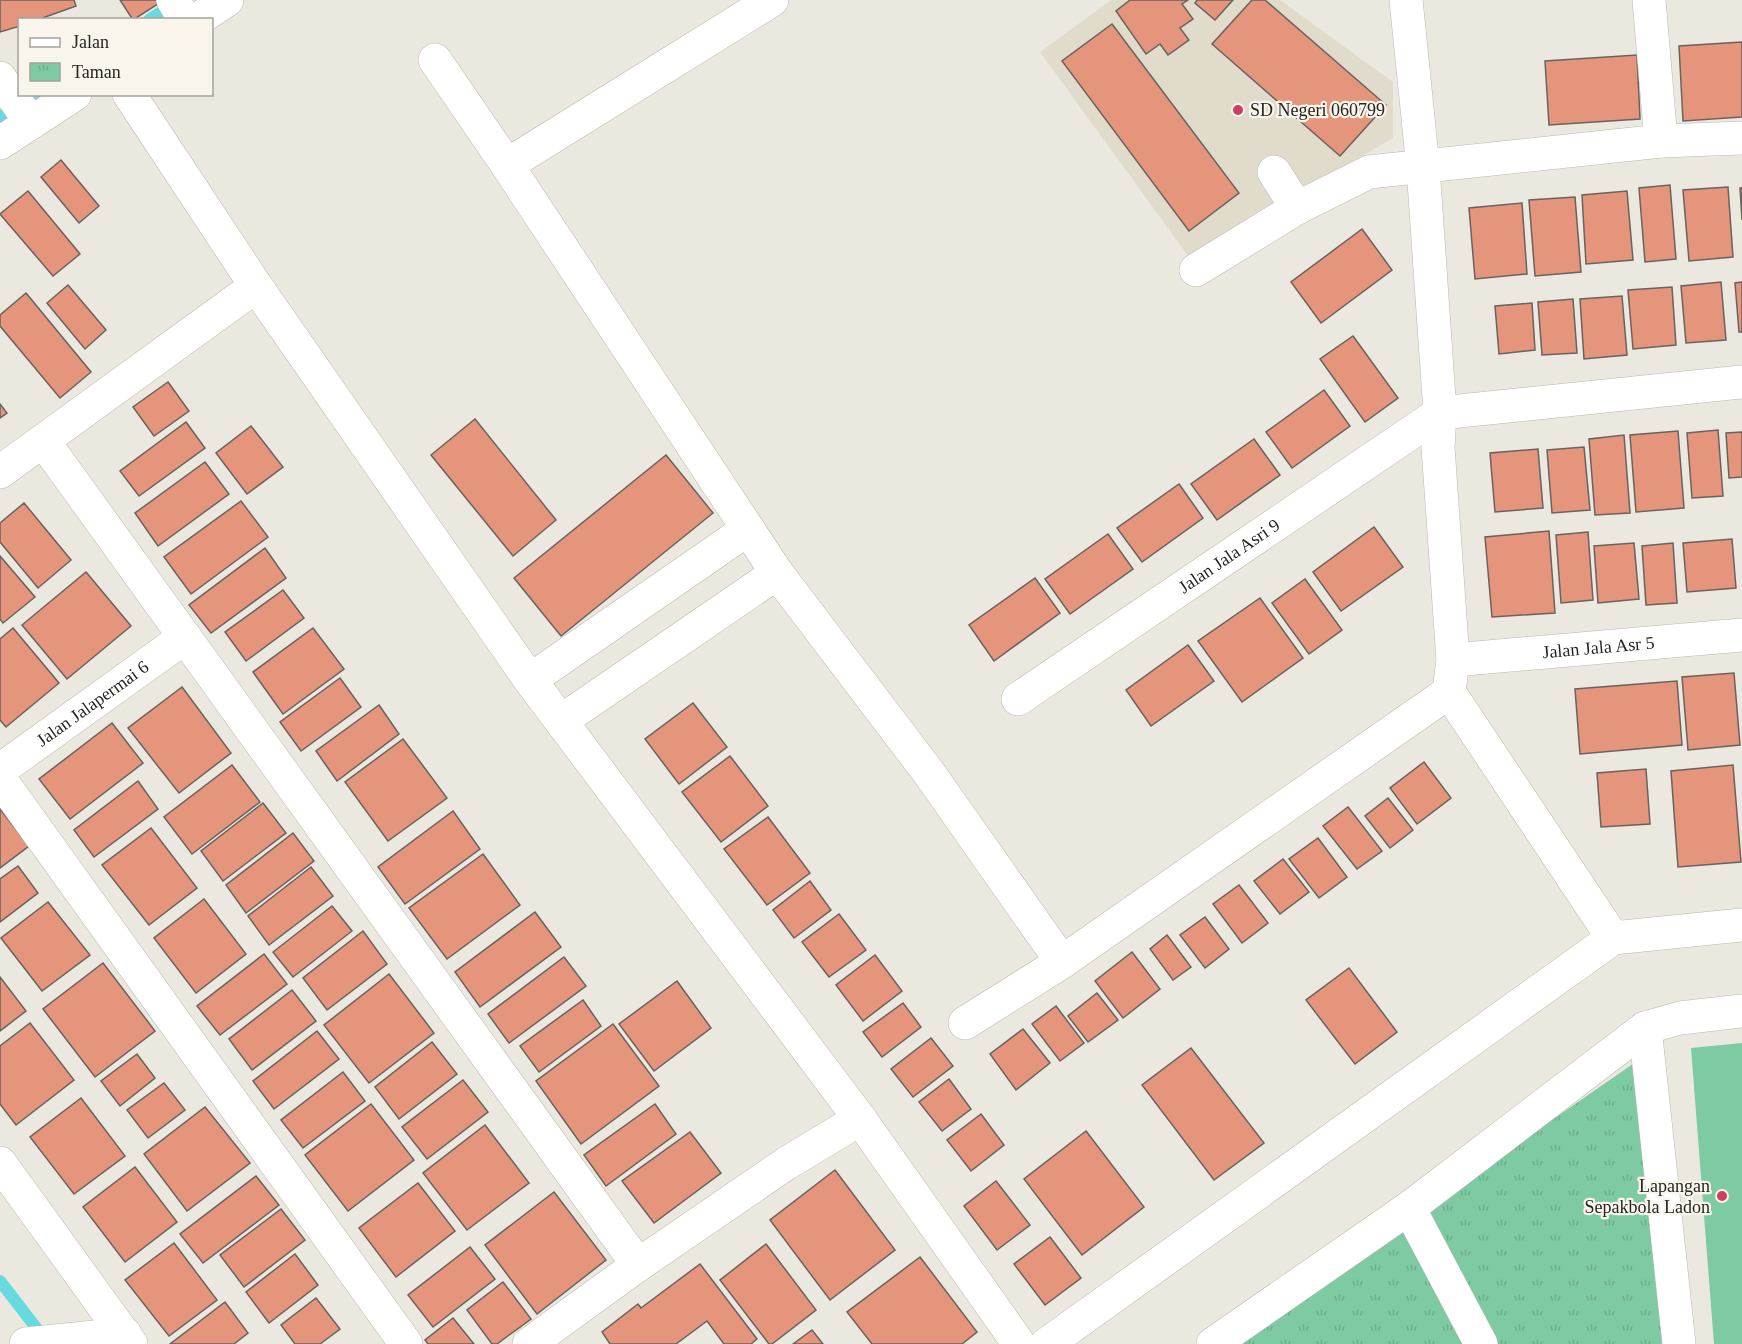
<svg xmlns="http://www.w3.org/2000/svg" width="1742" height="1344" font-family="'Times New Roman',serif">
  <style>
    .built { fill: #e1dbcc }
    .green { fill: #7ecba3 }
    .park { fill: url(#park-tufts) }
    .lines { fill: none; stroke-linecap: round; stroke-linejoin: round }
    .stream { stroke: #68dadf; stroke-width: 12 }
    .building { fill: #e5957c; stroke: #6a625f; stroke-width: 1.5 }
    .minor-casing { stroke: #bcb9b0; stroke-width: 34 }
    .minor { stroke: #fff; stroke-width: 33 }
    .poi-dot { fill: #ce3e5e; stroke: #f9f5ed; stroke-width: 2 }
    .labels { text-anchor: middle; stroke-width: 4.5; stroke-linejoin: round; paint-order: stroke }
    .poi-label { font-size: 18px; fill: #262522; stroke: #f9f5ed; text-anchor: start }
    .street-label { font-size: 18px; fill: #262522; stroke: #f9f5ed }
  </style>
  <defs>
    <pattern id="park-tufts" width="24" height="20" patternUnits="userSpaceOnUse" patternTransform="scale(1.5)"><rect width="24" height="20" fill="#7ecba3"/><path d="M3 7l-1-3M5 7V3M7 7l1-3M15 17l-1-3M17 17v-4M19 17l1-3" fill="none" stroke="#6dae8c"/></pattern>
  </defs>
  <rect width="100%" height="100%" fill="#ebe8df"/>
  <path class="built" d="M1111 0H1280L1393 82V138L1189 257 1040 52Z"/>
  <path class="green" d="M1742 1043V1344H1714L1691 1048Z"/>
  <path class="park" d="M1640 1059 1670 1344H1229Z"/>
  <g class="lines">
    <g class="stream">
      <path d="M149 20 173 4"/>
      <path d="M0 117 35 94"/>
      <path d="M0 1281 44 1338"/>
    </g>
  </g>
  <g class="building">
    <path d="M0 0H74L76 6 37 20H20V26L0 32Z"/>
    <path d="M120 0H164L133 20Z"/>
    <path d="M1130 0H1188L1182 4 1193 19 1180 28 1189 40 1168 55 1160 44 1146 54 1116 11Z"/>
    <path d="M1197 0H1233L1215 20 1195 3Z"/>
    <path d="M1252 0H1265L1386 105 1340 156 1212 44Z"/>
    <path d="M1112 24 1239 193 1189 231 1062 61Z"/>
    <path d="M1742 42V117L1683 121 1679 46Z"/>
    <path d="M1637 55 1640 119 1549 125 1545 61Z"/>
    <path d="M61 160 99 206 79 223 41 177Z"/>
    <path d="M1670 185 1676 259 1645 262 1639 188Z"/>
    <path d="M1728 187 1733 257 1689 261 1683 190Z"/>
    <path d="M1740 188H1742V220Z"/>
    <path d="M28 191 80 254 53 276 0 214Z"/>
    <path d="M1627 191 1633 260 1586 264 1582 195Z"/>
    <path d="M1575 197 1581 272 1535 276 1529 200Z"/>
    <path d="M1522 203 1527 274 1475 279 1469 208Z"/>
    <path d="M1362 229 1392 270 1321 323 1291 282Z"/>
    <path d="M1721 282 1726 340 1686 343 1681 286Z"/>
    <path d="M1742 282V332H1739L1735 283Z"/>
    <path d="M68 285 106 330 85 349 47 303Z"/>
    <path d="M1672 287 1676 345 1633 349 1628 290Z"/>
    <path d="M26 293 91 372 60 398 0 326V315Z"/>
    <path d="M1622 296 1627 355 1584 359 1580 299Z"/>
    <path d="M1573 299 1577 353 1542 355 1538 302Z"/>
    <path d="M1532 303 1535 350 1499 354 1495 306Z"/>
    <path d="M1353 336 1398 398 1365 422 1320 359Z"/>
    <path d="M168 382 189 411 154 436 133 407Z"/>
    <path d="M1324 390 1350 426 1292 468 1266 432Z"/>
    <path d="M0 404 7 413 0 418Z"/>
    <path d="M475 419 556 520 513 556 431 455Z"/>
    <path d="M186 422 205 448 139 496 120 471Z"/>
    <path d="M251 426 283 467 247 494 216 453Z"/>
    <path d="M1718 430 1723 496 1692 498 1687 433Z"/>
    <path d="M1678 431 1684 508 1636 512 1630 435Z"/>
    <path d="M1742 432V477L1729 478 1726 433Z"/>
    <path d="M1624 435 1630 513 1595 515 1589 439Z"/>
    <path d="M1254 439 1280 475 1217 520 1191 484Z"/>
    <path d="M1584 447 1590 510 1552 513 1547 450Z"/>
    <path d="M1538 449 1543 508 1495 512 1490 453Z"/>
    <path d="M666 455 713 513 561 636 514 578Z"/>
    <path d="M205 462 229 494 158 546 135 513Z"/>
    <path d="M1179 484 1203 518 1142 562 1117 528Z"/>
    <path d="M241 501 268 537 191 594 164 557Z"/>
    <path d="M24 503 71 560 38 588 0 542V523Z"/>
    <path d="M1374 527 1403 567 1341 611 1313 572Z"/>
    <path d="M1549 531 1555 613 1492 617 1485 537Z"/>
    <path d="M1588 532 1593 600 1561 603 1556 535Z"/>
    <path d="M1108 534 1133 569 1070 614 1045 579Z"/>
    <path d="M1732 539 1736 588 1687 592 1683 543Z"/>
    <path d="M1634 543 1639 599 1598 603 1594 546Z"/>
    <path d="M1673 543 1677 603 1646 605 1642 546Z"/>
    <path d="M265 548 286 578 211 633 189 605Z"/>
    <path d="M0 556 35 597 3 623 0 619Z"/>
    <path d="M86 572 131 626 67 679 22 625Z"/>
    <path d="M1035 578 1060 613 994 661 969 625Z"/>
    <path d="M1305 579 1342 630 1309 654 1272 603Z"/>
    <path d="M283 590 304 618 246 661 225 632Z"/>
    <path d="M1260 598 1303 658 1242 702 1198 641Z"/>
    <path d="M13 628 59 683 6 727 0 720V639Z"/>
    <path d="M313 628 344 669 283 714 253 672Z"/>
    <path d="M1188 645 1214 681 1151 726 1126 690Z"/>
    <path d="M1734 673 1740 745 1688 750 1682 677Z"/>
    <path d="M340 678 361 707 301 751 280 722Z"/>
    <path d="M1677 681 1682 745 1580 754 1575 689Z"/>
    <path d="M182 687 231 753 179 793 128 728Z"/>
    <path d="M693 703 727 747 679 784 645 739Z"/>
    <path d="M379 705 399 734 337 781 316 751Z"/>
    <path d="M112 723 143 763 70 819 39 779Z"/>
    <path d="M403 739 447 798 388 841 345 782Z"/>
    <path d="M730 756 768 806 721 842 682 792Z"/>
    <path d="M1424 762 1451 798 1417 824 1390 788Z"/>
    <path d="M232 765 260 802 192 854 164 817Z"/>
    <path d="M1733 765 1741 862 1678 867 1671 771Z"/>
    <path d="M1646 769 1650 824 1601 827 1597 773Z"/>
    <path d="M138 781 158 809 94 857 74 830Z"/>
    <path d="M1388 798 1413 830 1390 848 1365 816Z"/>
    <path d="M263 803 286 833 223 881 201 851Z"/>
    <path d="M1348 807 1382 851 1357 869 1323 826Z"/>
    <path d="M0 809 29 846 0 868Z"/>
    <path d="M453 811 480 849 405 904 378 867Z"/>
    <path d="M768 817 810 873 767 905 724 849Z"/>
    <path d="M151 828 197 888 149 925 102 865Z"/>
    <path d="M293 833 314 861 246 913 226 885Z"/>
    <path d="M1318 838 1347 877 1319 898 1289 859Z"/>
    <path d="M483 854 520 905 447 959 409 908Z"/>
    <path d="M1283 859 1309 892 1280 914 1254 881Z"/>
    <path d="M18 866 38 893 0 922V879Z"/>
    <path d="M311 867 333 896 269 945 248 916Z"/>
    <path d="M810 881 831 910 794 938 773 910Z"/>
    <path d="M1239 885 1268 923 1242 943 1213 904Z"/>
    <path d="M204 899 246 954 196 993 154 938Z"/>
    <path d="M48 902 90 955 42 991 1 938Z"/>
    <path d="M332 906 352 931 293 977 273 952Z"/>
    <path d="M535 912 561 947 480 1007 455 972Z"/>
    <path d="M839 914 866 950 829 977 802 942Z"/>
    <path d="M1205 917 1229 949 1205 968 1180 935Z"/>
    <path d="M363 931 387 964 327 1010 303 978Z"/>
    <path d="M1167 935 1191 967 1173 980 1150 949Z"/>
    <path d="M1132 952 1160 989 1123 1018 1095 981Z"/>
    <path d="M264 954 287 984 220 1035 197 1006Z"/>
    <path d="M875 955 902 991 863 1021 836 985Z"/>
    <path d="M564 957 586 986 509 1043 488 1014Z"/>
    <path d="M103 963 155 1031 95 1077 43 1009Z"/>
    <path d="M1349 968 1397 1032 1355 1064 1306 1000Z"/>
    <path d="M389 974 434 1033 369 1083 324 1025Z"/>
    <path d="M0 977 26 1011 0 1031Z"/>
    <path d="M677 981 711 1028 654 1071 619 1024Z"/>
    <path d="M292 990 316 1021 252 1070 229 1039Z"/>
    <path d="M1097 993 1118 1020 1088 1042 1068 1016Z"/>
    <path d="M583 1000 601 1026 539 1072 520 1046Z"/>
    <path d="M903 1003 921 1027 882 1057 863 1032Z"/>
    <path d="M1056 1006 1084 1043 1060 1061 1032 1024Z"/>
    <path d="M30 1023 74 1080 16 1125 0 1104V1046Z"/>
    <path d="M613 1024 659 1086 581 1144 536 1081Z"/>
    <path d="M1023 1029 1050 1063 1016 1090 990 1054Z"/>
    <path d="M317 1031 339 1059 274 1109 253 1081Z"/>
    <path d="M931 1038 953 1066 913 1097 891 1069Z"/>
    <path d="M432 1042 457 1074 399 1119 375 1087Z"/>
    <path d="M1191 1048 1264 1143 1214 1180 1142 1085Z"/>
    <path d="M137 1054 155 1078 120 1106 101 1081Z"/>
    <path d="M343 1072 365 1101 303 1148 281 1120Z"/>
    <path d="M949 1079 971 1109 942 1131 919 1102Z"/>
    <path d="M463 1080 488 1112 427 1159 402 1127Z"/>
    <path d="M164 1083 185 1110 148 1138 127 1110Z"/>
    <path d="M81 1098 125 1156 74 1194 30 1137Z"/>
    <path d="M371 1104 414 1160 348 1211 305 1155Z"/>
    <path d="M655 1104 676 1134 606 1186 584 1155Z"/>
    <path d="M205 1107 250 1163 187 1211 144 1154Z"/>
    <path d="M981 1114 1004 1145 971 1171 947 1140Z"/>
    <path d="M485 1125 529 1183 467 1230 423 1173Z"/>
    <path d="M1086 1131 1144 1207 1082 1255 1024 1179Z"/>
    <path d="M690 1132 721 1173 654 1223 622 1181Z"/>
    <path d="M135 1167 177 1222 125 1262 83 1207Z"/>
    <path d="M835 1170 895 1250 830 1300 770 1220Z"/>
    <path d="M256 1176 279 1205 203 1263 180 1234Z"/>
    <path d="M996 1181 1030 1225 997 1250 964 1206Z"/>
    <path d="M418 1183 455 1231 396 1277 359 1228Z"/>
    <path d="M554 1192 606 1260 537 1314 485 1245Z"/>
    <path d="M281 1209 305 1240 244 1287 220 1255Z"/>
    <path d="M1050 1237 1081 1278 1045 1305 1014 1264Z"/>
    <path d="M174 1243 217 1300 169 1336 125 1280Z"/>
    <path d="M766 1244 816 1310 772 1344H769L720 1280Z"/>
    <path d="M470 1247 495 1279 433 1327 408 1295Z"/>
    <path d="M295 1254 318 1285 269 1323 246 1292Z"/>
    <path d="M920 1257 977 1332 962 1344H872L847 1312Z"/>
    <path d="M700 1264 757 1339 751 1344H724L707 1321 676 1344H610L602 1332 638 1304 641 1308Z"/>
    <path d="M503 1282 531 1319 497 1344H492L467 1310Z"/>
    <path d="M316 1298 340 1329 320 1344H295L281 1325Z"/>
    <path d="M225 1302 248 1333 234 1344H170Z"/>
    <path d="M453 1318 474 1344H428L425 1340Z"/>
    <path d="M812 1330 823 1344H793Z"/>
  </g>
  <g class="lines">
    <g class="minor-casing">
      <g id="minor">
        <path d="M173 0 185 20"/>
        <path d="M1406 0 1423 167 1440 413 1438 447 1453 660 1449 692 1613 938"/>
        <path d="M1649 0 1661 141"/>
        <path d="M197 20 227 0"/>
        <path d="M435 60 507 165 777 573 929 773 1062 962 1449 692"/>
        <path d="M0 78 31 123"/>
        <path d="M129 94 256 286 530 680 860 1119 1019 1344"/>
        <path d="M0 143 75 94"/>
        <path d="M507 165 772 0"/>
        <path d="M1274 172 1297 208"/>
        <path d="M1196 270 1297 208 1369 172 1661 141 1742 138"/>
        <path d="M44 442 638 1265"/>
        <path d="M0 472 256 286"/>
        <path id="s1" d="M1453 660 1742 635"/>
        <path d="M530 680 748 529"/>
        <path id="s2" d="M1018 699 1440 413 1742 382"/>
        <path d="M561 721 777 573"/>
        <path id="s3" d="M0 770 185 637"/>
        <path d="M0 779 406 1344"/>
        <path d="M965 1023 1062 962"/>
        <path d="M1645 1028 1679 1344"/>
        <path d="M0 1163 131 1344"/>
        <path d="M1409 1208 1481 1344"/>
        <path d="M26 1344 125 1334"/>
        <path d="M529 1344 638 1265 787 1163 860 1119"/>
        <path d="M1047 1344 1613 938 1742 925"/>
        <path d="M1213 1344 1409 1208 1645 1028 1680 1018 1742 1011"/>
      </g>
    </g>
    <use href="#minor" class="minor"/>
  </g>
  <g class="poi-dot">
    <circle cx="1238" cy="110" r="6"/>
    <circle cx="1722" cy="1196" r="6"/>
  </g>
  <g class="labels">
    <g class="poi-label">
      <text x="1250" y="116">SD Negeri 060799</text>
      <text x="1710" y="1192" text-anchor="end">Lapangan<tspan x="1710" dy="21">Sepakbola Ladon</tspan></text>
    </g>
    <g class="street-label">
      <text dy="6" stroke="none"><textPath href="#s2" startOffset="255">Jalan Jala Asri 9</textPath></text>
      <text dy="6" stroke="none"><textPath href="#s1" startOffset="146">Jalan Jala Asr 5</textPath></text>
      <text dy="6" stroke="none"><textPath href="#s3" startOffset="114">Jalan Jalapermai 6</textPath></text>
    </g>
  </g>
  <rect x="18" y="18" width="195" height="78" fill="#f9f5ed" stroke="#a5a29c" stroke-width="1.5"/>
  <rect x="30" y="38" width="30" height="9" fill="#ffffff" stroke="#a5a29c" stroke-width="1.5"/>
  <text x="72" y="48" font-size="18" fill="#262522">Jalan</text>
  <rect x="30" y="63" width="30" height="18" fill="url(#park-tufts)" stroke="#a5a29c" stroke-width="1.5"/>
  <text x="72" y="78" font-size="18" fill="#262522">Taman</text>
</svg>
